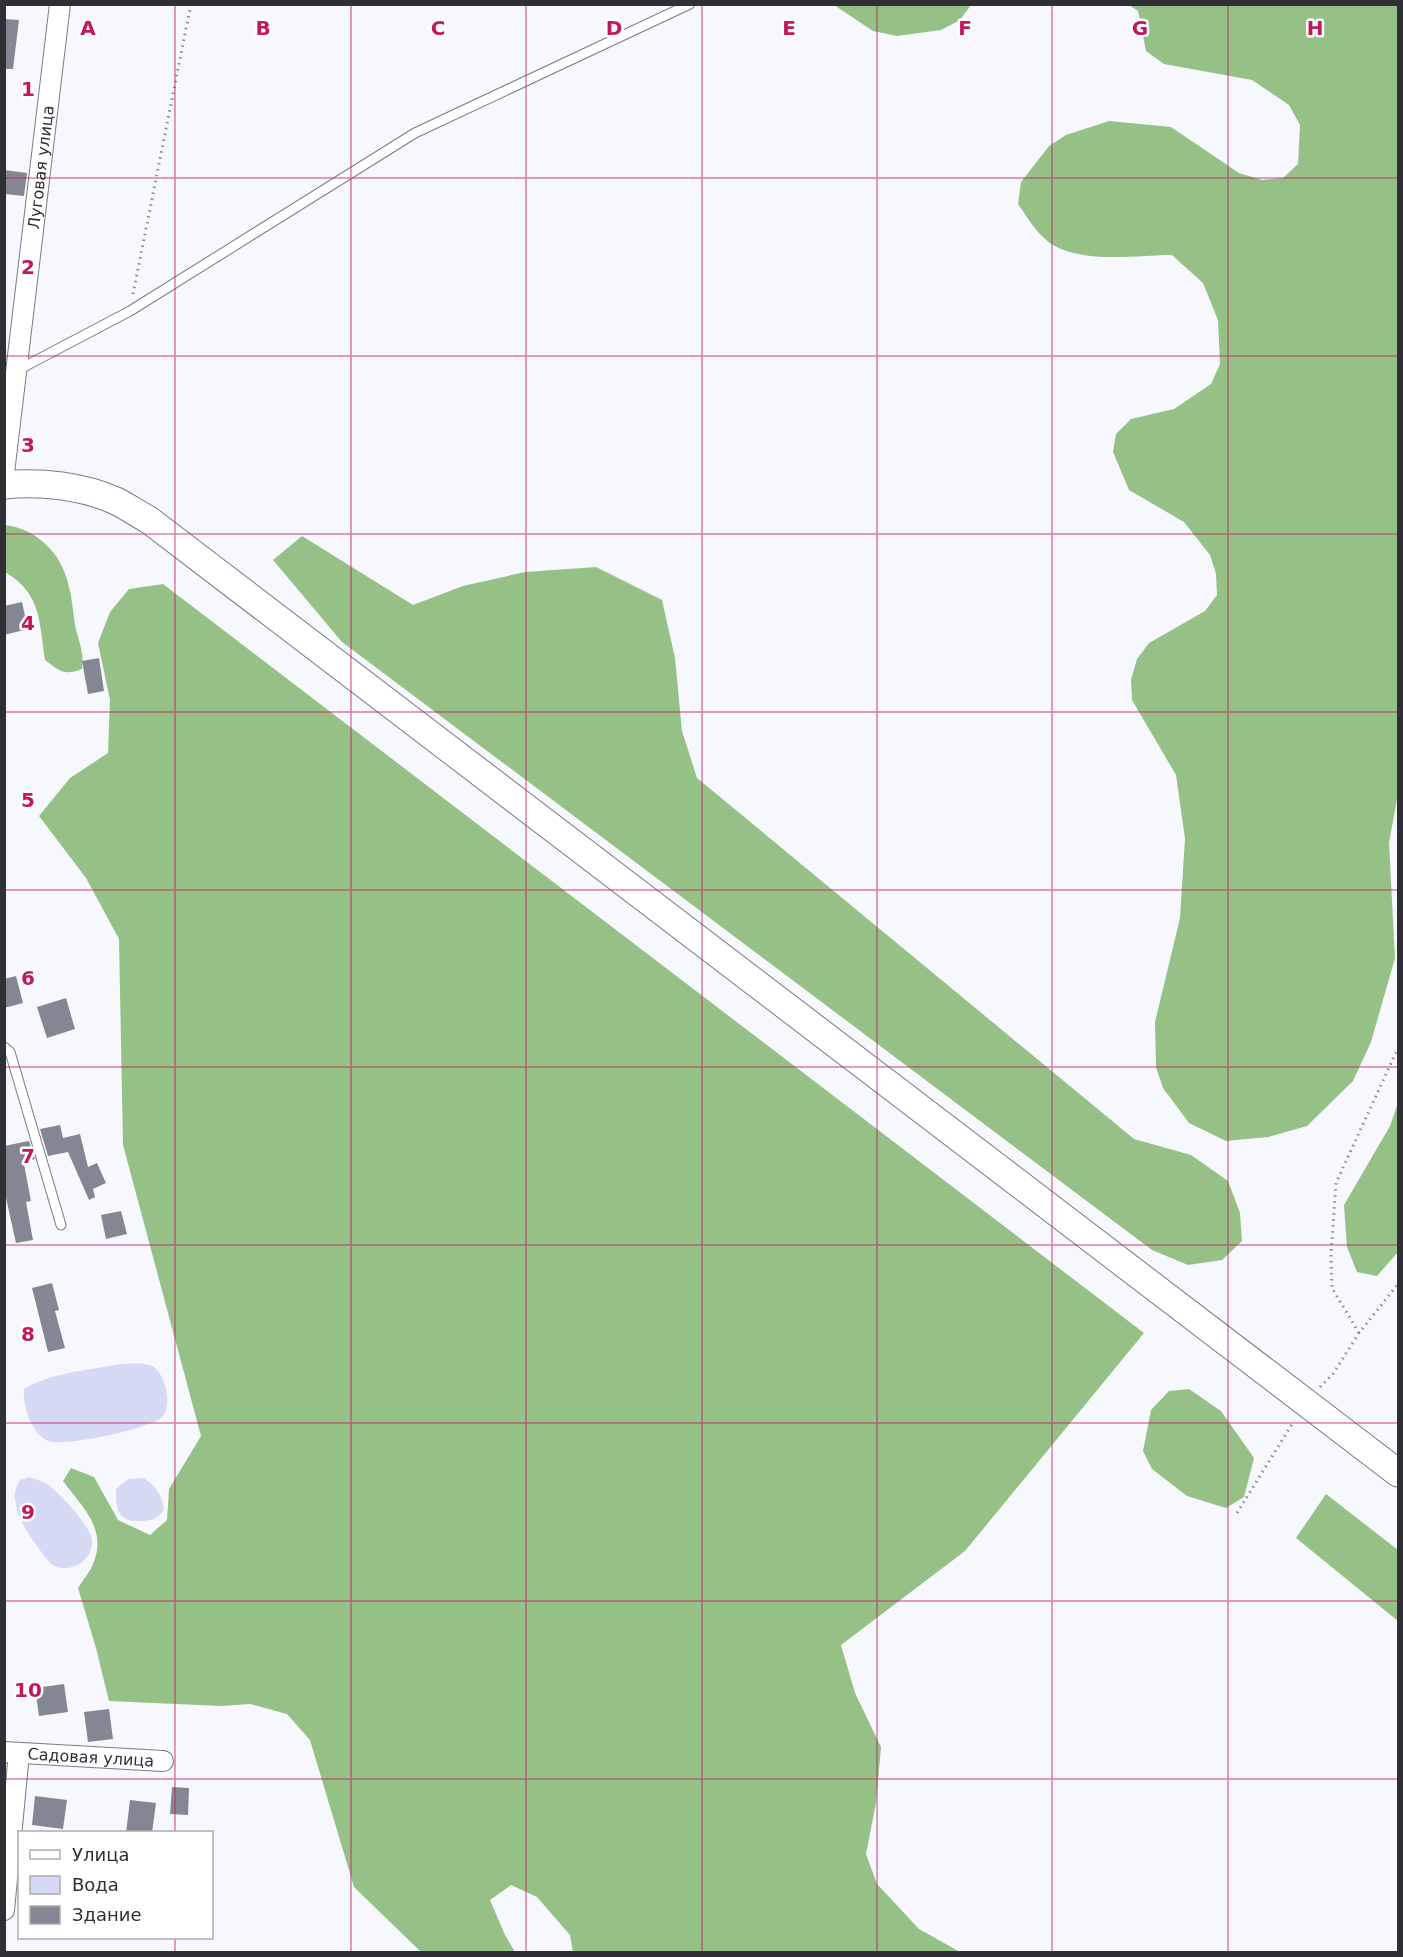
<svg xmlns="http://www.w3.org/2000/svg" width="1403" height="1957" font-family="'DejaVu Sans',sans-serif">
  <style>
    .forest { fill: #95c187 }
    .water { fill: #d5d9f4 }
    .building { fill: #848693 }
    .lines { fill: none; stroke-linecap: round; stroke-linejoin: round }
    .lane-casing { stroke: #787a87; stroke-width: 11 }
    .street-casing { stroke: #787a87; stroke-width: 22 }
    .secondary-casing { stroke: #787a87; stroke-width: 29 }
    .path { stroke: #8c8d93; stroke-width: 3; stroke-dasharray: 1.5 4.5; stroke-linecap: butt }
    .lane { stroke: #fff; stroke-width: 9 }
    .street { stroke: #fff; stroke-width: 20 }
    .secondary { stroke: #fff; stroke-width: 27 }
    .grid { fill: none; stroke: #c2185b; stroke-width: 1.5; stroke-opacity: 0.55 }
    .labels { text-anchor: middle; stroke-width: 5; stroke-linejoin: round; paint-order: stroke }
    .street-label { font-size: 16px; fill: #2f3036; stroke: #fff }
    .grid-label { font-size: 20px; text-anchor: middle; font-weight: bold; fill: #c2185b; stroke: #fff; stroke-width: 5; stroke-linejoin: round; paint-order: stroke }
  </style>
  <rect width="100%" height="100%" fill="#f7f8fe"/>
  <g class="forest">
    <path d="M834 5H971L960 20 941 30 897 36 873 31Z"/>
    <path d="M1129 5H1398V794L1389 843 1395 958 1371 1042 1353 1081 1307 1126 1268 1137 1226 1141 1189 1123 1163 1088 1156 1067 1155 1022 1180 918 1185 839 1176 775 1132 700 1131 680 1137 659 1149 643 1205 611 1217 595 1216 574 1210 555 1184 522 1129 490 1113 452 1116 434 1131 419 1174 409 1211 384 1220 364 1218 320 1203 283 1172 255C1135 255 1071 266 1043 237 1033 228 1026 215 1018 204L1021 182 1049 146 1066 135 1109 121 1171 127 1239 173 1262 180 1283 178 1298 164 1300 125 1289 105 1252 80 1164 64 1146 51 1138 11Z"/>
    <path d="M4 525C36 528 61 553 68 583 72 597 73 611 75 625 78 640 85 654 82 669 63 676 60 671 45 660 39 622 42 594 5 572Z"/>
    <path d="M302 536 413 605 463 586 525 572 596 567 662 600 675 658 682 731 697 778 1134 1139 1191 1155 1228 1181 1240 1213 1242 1241 1222 1260 1188 1265 1152 1250 342 642 273 560Z"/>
    <path d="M163 584 1144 1333 965 1551 841 1645 855 1693 881 1747 876 1803 866 1854 877 1884 919 1929 960 1952H573L570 1935 537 1897 511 1885 490 1900 505 1935 515 1952H421L354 1887 310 1740 287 1714 250 1704 222 1706 109 1701 96 1648 78 1588C83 1580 90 1572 93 1564 108 1529 82 1507 63 1481L71 1468 94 1477 118 1520 150 1535 167 1520 169 1489 201 1436 123 1145 119 939 86 878 39 816 70 778 108 753 110 700 98 643 110 612 129 589Z"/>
    <path d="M1398 1103V1252L1377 1276 1357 1272 1347 1247 1344 1205 1390 1126Z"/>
    <path d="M1189 1389 1221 1411 1254 1458 1244 1497 1226 1508 1187 1496 1152 1469 1143 1451 1151 1410 1169 1391Z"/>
    <path d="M1326 1494 1398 1550V1621L1296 1538Z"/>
  </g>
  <g class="water">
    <path d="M120 1364C129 1364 144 1362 152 1366 165 1373 173 1404 163 1416 152 1429 64 1447 48 1441 32 1435 22 1404 24 1389 49 1373 90 1370 120 1364Z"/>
    <path d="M29 1477C35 1479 42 1481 47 1484 59 1492 93 1528 92 1542 92 1563 67 1575 51 1564 37 1547 13 1517 15 1493 15 1489 18 1484 20 1480Z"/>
    <path d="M144 1478C156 1487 162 1494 164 1510 157 1519 151 1521 139 1521 117 1522 116 1508 116 1489L128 1479Z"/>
  </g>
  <g class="building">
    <path d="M4 19 19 20 13 69H4Z"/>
    <path d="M4 170 27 173 24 196 4 194Z"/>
    <path d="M22 602 28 629 4 635V606Z"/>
    <path d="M99 658 104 691 88 694 82 661Z"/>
    <path d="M16 976 23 1003 4 1008V979Z"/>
    <path d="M66 998 75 1029 47 1038 37 1007Z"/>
    <path d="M60 1125 63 1138 80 1134 88 1167 97 1163 106 1183 93 1189 95 1197 89 1200 68 1152 48 1156 40 1129Z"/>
    <path d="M29 1141 35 1159 24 1162V1164L31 1201 26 1202 33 1240 16 1243 4 1189V1146Z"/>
    <path d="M121 1211 127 1234 106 1239 101 1215Z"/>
    <path d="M52 1283 59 1310 55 1311 65 1348 48 1352 32 1288Z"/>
    <path d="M64 1684 68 1712 39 1716 35 1688Z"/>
    <path d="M109 1709 113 1739 88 1742 84 1712Z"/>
    <path d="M172 1787 189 1788 188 1815 170 1814Z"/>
    <path d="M35 1796 67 1800 63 1829 32 1825Z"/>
    <path d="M130 1800 156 1803 152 1833H126Z"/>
  </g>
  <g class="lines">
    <g class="lane-casing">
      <g id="lane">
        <path d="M16 371 130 311 415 133 690 4"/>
        <path d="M4 1047 10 1052 61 1225"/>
      </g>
    </g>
    <g class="street-casing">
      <g id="street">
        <path id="s1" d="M4 473 60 4"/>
        <path id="s2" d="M4 1752 163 1761"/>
        <path d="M4 1910 19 1753"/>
      </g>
    </g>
    <g class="secondary-casing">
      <path id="secondary" d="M4 485C40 481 83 486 116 501 128 507 138 514 149 520L1398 1473"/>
    </g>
    <g class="path">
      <path d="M133 294 191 4"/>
      <path d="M1359 1333 1332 1288 1331 1254 1336 1183 1398 1048"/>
      <path d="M1320 1387 1333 1374 1359 1333 1398 1284"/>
      <path d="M1237 1513 1294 1421"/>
    </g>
    <use href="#lane" class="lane"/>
    <use href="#street" class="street"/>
    <use href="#secondary" class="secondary"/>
  </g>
  <path class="grid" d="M175 4V1832M351 4V1952M526 4V1952M702 4V1952M877 4V1952M1052 4V1952M1228 4V1952M4 178H1398M4 356H1398M4 534H1398M4 712H1398M4 890H1398M4 1067H1398M4 1245H1398M4 1423H1398M4 1601H1398M4 1779H1398M175 1938V1952"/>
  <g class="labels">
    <g class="street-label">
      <text dy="6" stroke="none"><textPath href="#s1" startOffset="308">Луговая улица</textPath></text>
      <text dy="6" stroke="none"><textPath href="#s2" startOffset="87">Садовая улица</textPath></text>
    </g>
  </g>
  <g class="grid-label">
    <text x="88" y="35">A</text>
    <text x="263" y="35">B</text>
    <text x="438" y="35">C</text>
    <text x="614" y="35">D</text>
    <text x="789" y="35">E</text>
    <text x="965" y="35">F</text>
    <text x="1140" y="35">G</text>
    <text x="1315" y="35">H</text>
    <text x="28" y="96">1</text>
    <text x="28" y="274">2</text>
    <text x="28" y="452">3</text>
    <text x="28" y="630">4</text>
    <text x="28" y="807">5</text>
    <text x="28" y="985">6</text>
    <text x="28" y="1163">7</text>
    <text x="28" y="1341">8</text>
    <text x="28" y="1519">9</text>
    <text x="28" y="1697">10</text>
  </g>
  <rect width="1403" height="1957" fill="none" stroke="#2f3036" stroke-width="12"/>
  <rect x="18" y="1831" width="195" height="108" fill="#ffffff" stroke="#acacaf" stroke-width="1.5"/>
  <rect x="30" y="1850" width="30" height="9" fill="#ffffff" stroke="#acacaf" stroke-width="1.5"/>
  <text x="72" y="1861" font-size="18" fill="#2f3036">Улица</text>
  <rect x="30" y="1876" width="30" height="18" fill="#d5d9f4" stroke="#acacaf" stroke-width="1.5"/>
  <text x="72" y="1891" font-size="18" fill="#2f3036">Вода</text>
  <rect x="30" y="1906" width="30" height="18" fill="#848693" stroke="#acacaf" stroke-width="1.5"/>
  <text x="72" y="1921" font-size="18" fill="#2f3036">Здание</text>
</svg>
